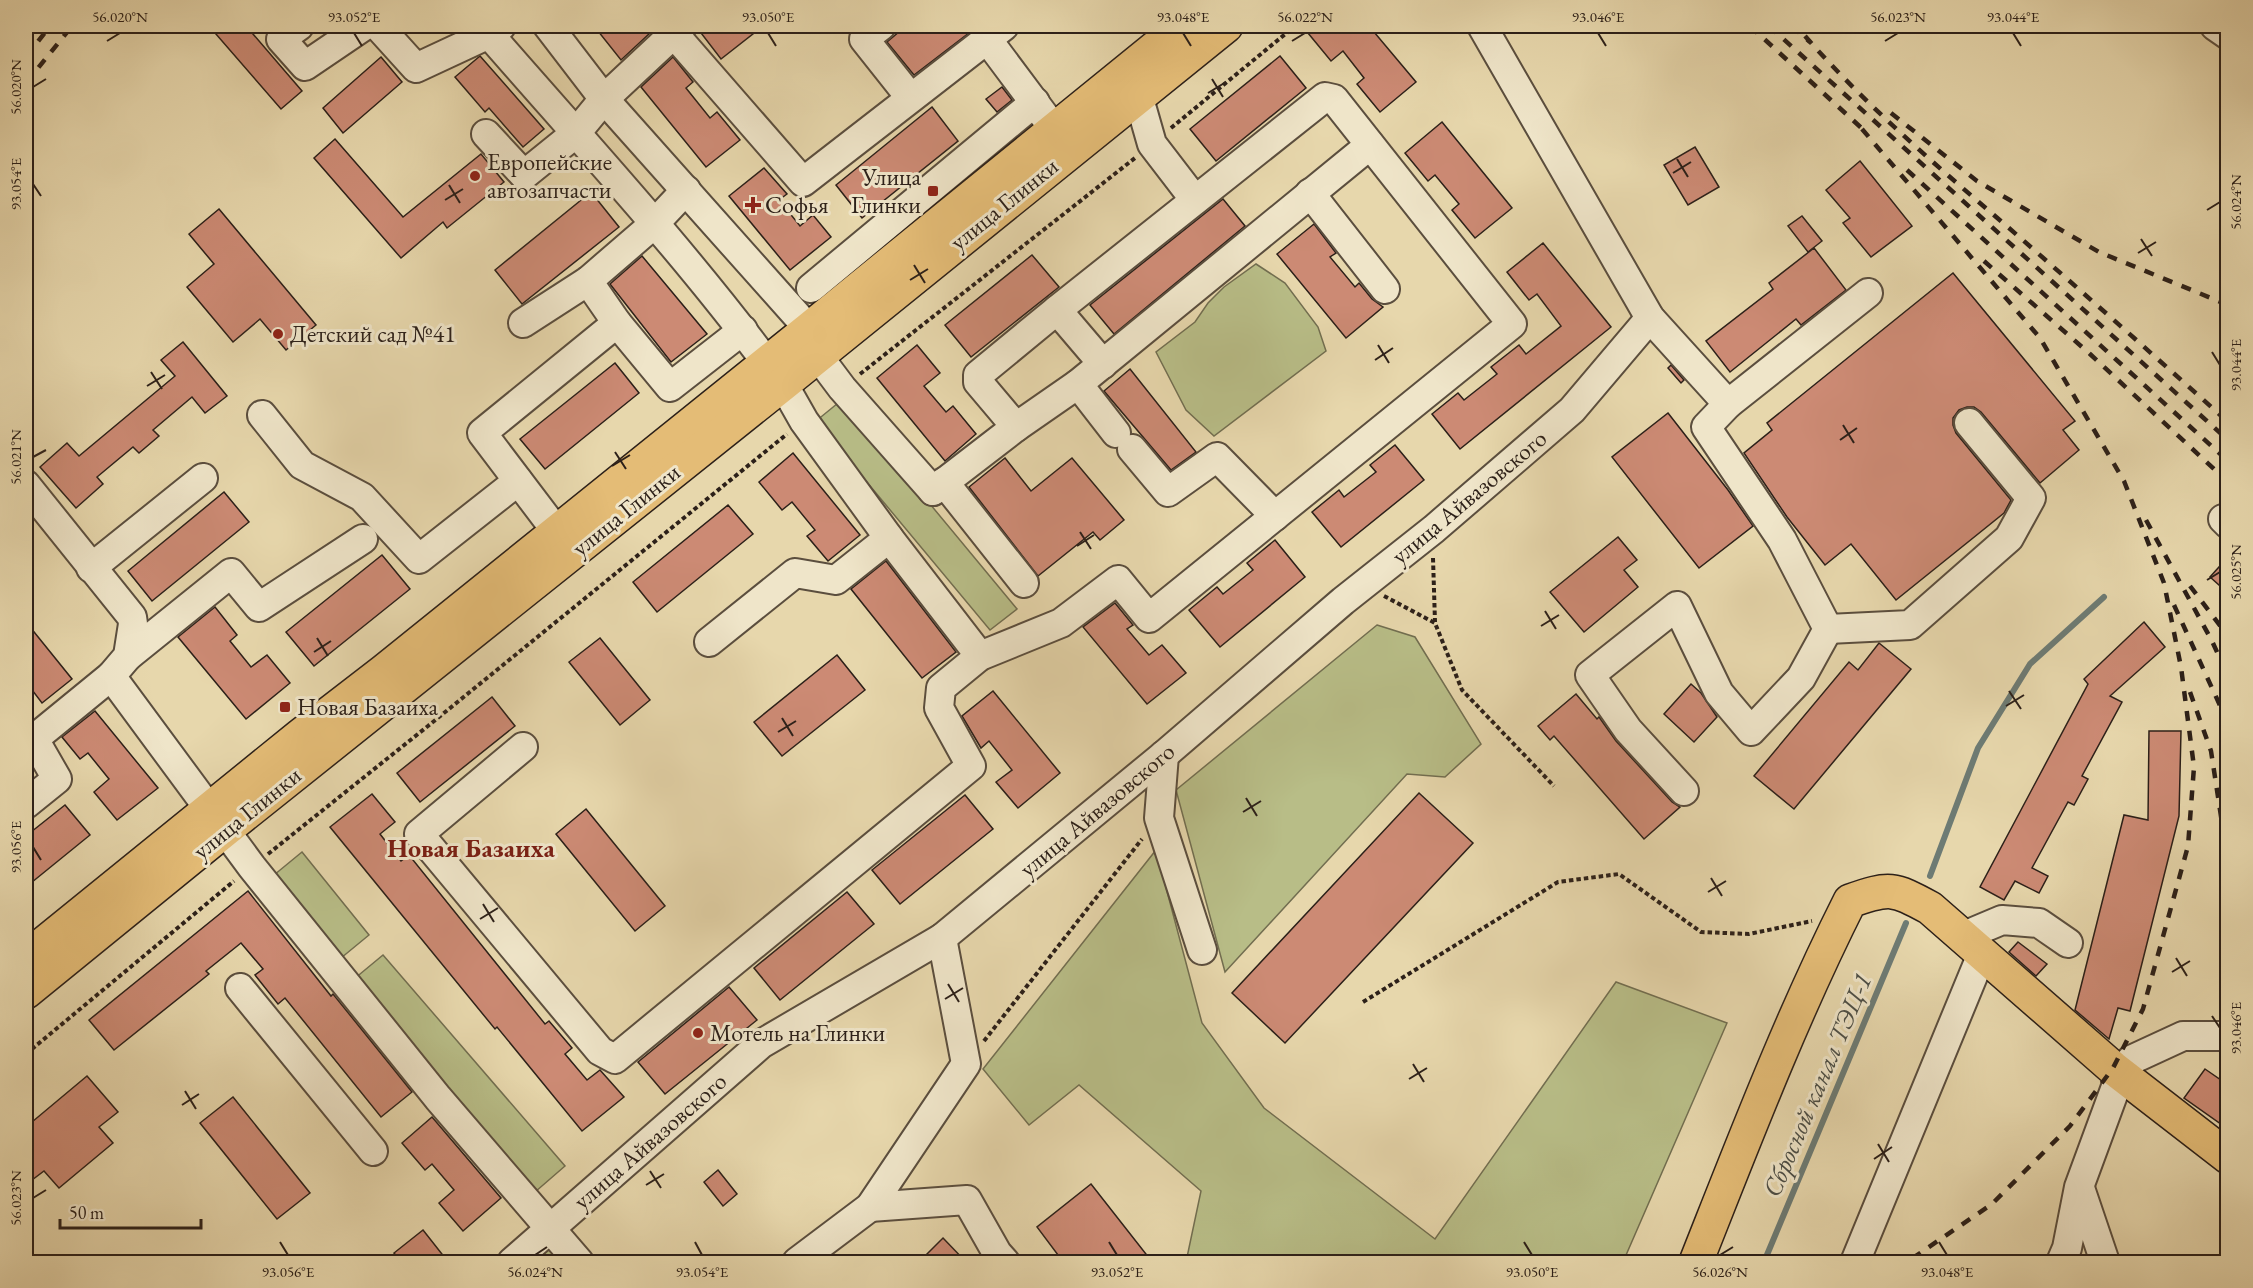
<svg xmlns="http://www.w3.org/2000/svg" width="2253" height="1288" font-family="'EB Garamond',serif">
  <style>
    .green { fill: #b8bd87; stroke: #726e50; stroke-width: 1.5 }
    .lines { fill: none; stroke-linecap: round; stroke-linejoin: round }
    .stream { stroke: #6d7b74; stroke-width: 6 }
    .building { fill: #cc8a74; stroke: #2c2019; stroke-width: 1.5 }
    .minor-casing { stroke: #5b4e3e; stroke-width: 32 }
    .major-casing { stroke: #2c2019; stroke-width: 36 }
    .highway-casing { stroke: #2c2019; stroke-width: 36 }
    .path { stroke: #2c2019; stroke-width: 4; stroke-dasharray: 4.5 3; stroke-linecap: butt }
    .minor { stroke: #efe5c9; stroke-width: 28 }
    .major { stroke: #e4bc76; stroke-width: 33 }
    .highway { stroke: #e4bc76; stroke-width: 33 }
    .rail { stroke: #2c2019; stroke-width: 4.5; stroke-dasharray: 10 10; stroke-linecap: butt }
    .ticks { fill: none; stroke: #2c2019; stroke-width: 2 }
    .poi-dot { fill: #8f2418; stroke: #efe5c9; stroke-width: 2 }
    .labels { text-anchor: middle; stroke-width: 6; stroke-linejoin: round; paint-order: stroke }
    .poi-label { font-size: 24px; fill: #2c2019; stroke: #efe5c9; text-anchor: start }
    .street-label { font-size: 24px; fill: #2c2019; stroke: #efe5c9 }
    .neighbourhood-label { font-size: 26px; font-weight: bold; fill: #7a1f14; stroke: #efe5c9 }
    .water-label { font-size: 26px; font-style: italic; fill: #4c4e46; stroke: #efe5c9 }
    .neatline { fill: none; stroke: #2c2019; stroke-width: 2 }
    .ticks-label { font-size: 15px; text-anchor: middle; fill: #2c2019 }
  </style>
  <rect width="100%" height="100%" fill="#e7d7ac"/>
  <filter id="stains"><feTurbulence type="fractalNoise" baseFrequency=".00333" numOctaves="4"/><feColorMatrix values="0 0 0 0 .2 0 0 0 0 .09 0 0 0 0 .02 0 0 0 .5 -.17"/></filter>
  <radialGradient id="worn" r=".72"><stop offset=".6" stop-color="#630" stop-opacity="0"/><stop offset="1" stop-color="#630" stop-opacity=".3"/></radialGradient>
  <g class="green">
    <path d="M1256 264 1285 283 1318 327 1326 351 1214 436 1186 410 1156 352 1195 322 1208 303 1224 287Z"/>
    <path d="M843 399 1017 609 990 630 816 421Z"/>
    <path d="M1377 625 1415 637 1481 744 1445 777 1407 774 1225 972 1176 790Z"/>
    <path d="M1156 850 1202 1023 1264 1108 1435 1239 1616 982 1727 1023 1623 1262H1186L1201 1191 1079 1085 1029 1125 983 1069Z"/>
    <path d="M302 852 369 935 341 958 274 875Z"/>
    <path d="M383 955 565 1166 535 1192 354 979Z"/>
    <path d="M545 1242 561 1262H522Z"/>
  </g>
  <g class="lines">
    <g class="stream">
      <path d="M1930 876 1978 748 2030 664 2104 597"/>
      <path d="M1764 1262 1906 923"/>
    </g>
  </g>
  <g class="building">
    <path d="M209 26H263L253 34 302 91 281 109Z"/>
    <path d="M594 26H644L650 33 621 60Z"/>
    <path d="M698 26H763L721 59 698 29Z"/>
    <path d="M906 26H978L914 75 887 42Z"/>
    <path d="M1317 26H1369L1416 82 1380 112 1357 84 1364 78 1343 51 1331 61 1308 33Z"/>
    <path d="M480 56 544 129 523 147 489 108 485 112 455 77Z"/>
    <path d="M1280 56 1306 88 1216 161 1190 129Z"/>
    <path d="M381 57 402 82 343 133 323 108Z"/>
    <path d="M673 57 693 82 686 88 710 118 717 112 740 140 706 167 641 87Z"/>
    <path d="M1002 87 1012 100 997 112 986 99Z"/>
    <path d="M932 107 958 141 862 218 836 185Z"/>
    <path d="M1442 122 1512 208 1475 238 1452 210 1459 204 1435 175 1428 181 1405 153Z"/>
    <path d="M335 139 403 217 481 154 504 182 447 228 443 222 401 258 314 158Z"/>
    <path d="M1695 147 1719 187 1688 205 1664 165Z"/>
    <path d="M1860 161 1912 226 1871 257 1843 223 1850 218 1826 190Z"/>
    <path d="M764 168 787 194 779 200 800 226 813 215 831 237 790 270 729 196Z"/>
    <path d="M591 192 619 227 522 304 495 270Z"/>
    <path d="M1223 199 1245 226 1114 334 1090 305Z"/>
    <path d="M219 209 316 325 286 350 260 319 233 342 187 287 214 264 189 234Z"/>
    <path d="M1802 216 1822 241 1808 252 1788 226Z"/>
    <path d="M1314 224 1336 253 1330 257 1355 287 1359 283 1372 299 1383 307 1346 338 1277 254Z"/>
    <path d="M1543 243 1611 327 1460 449 1432 414 1458 393 1464 400 1497 374 1491 367 1519 345 1526 354 1561 326 1537 294 1529 300 1507 272Z"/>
    <path d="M1814 248 1846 290 1801 325 1796 319 1730 372 1706 341 1773 289 1769 283Z"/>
    <path d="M1032 255 1059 287 971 357 945 325Z"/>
    <path d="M642 256 707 334 671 362 610 284Z"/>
    <path d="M1953 273 2075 421 2063 430 2079 450 2040 483 1981 412 1974 407H1967L1959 410 1953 418V425L1956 433 2011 500 2004 513 1896 600 1851 544 1825 565 1787 517 1744 453 1772 430 1767 423Z"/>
    <path d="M183 342 227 396 205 413 192 397 153 430 159 436 139 453 133 447 97 477 103 484 76 508 40 467 67 443 79 456 175 376 161 360Z"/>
    <path d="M917 345 940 373 924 386 946 412 953 406 976 434 945 461 877 378Z"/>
    <path d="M615 363 639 393 545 469 520 439Z"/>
    <path d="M1671 365 1684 380 1681 383 1668 368Z"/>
    <path d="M1130 369 1196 452 1171 470 1104 391Z"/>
    <path d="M1668 413 1728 490 1753 526 1699 568 1612 457Z"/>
    <path d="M1395 445 1424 480 1341 547 1312 512 1339 490 1344 497 1376 472 1370 465Z"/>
    <path d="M793 453 860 535 828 561 807 536 815 530 792 502 782 510 759 482Z"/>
    <path d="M1005 458 1031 491 1072 458 1124 520 1100 540 1093 532 1038 576 969 487Z"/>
    <path d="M224 492 249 522 152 601 128 571Z"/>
    <path d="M728 505 753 534 657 612 633 582Z"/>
    <path d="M1618 537 1637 560 1624 570 1638 587 1584 632 1550 592Z"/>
    <path d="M1275 540 1305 577 1220 647 1189 610 1217 587 1223 594 1253 570 1247 563Z"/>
    <path d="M382 555 410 589 314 666 286 632Z"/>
    <path d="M2228 557V593L2210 577Z"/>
    <path d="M886 561 956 652 922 678 851 589Z"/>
    <path d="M1115 603 1133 625 1127 629 1149 655 1162 645 1186 673 1147 704 1083 627Z"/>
    <path d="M215 607 237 635 230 641 251 667 267 655 290 683 246 719 178 637Z"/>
    <path d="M26 622 72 679 42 703 26 682Z"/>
    <path d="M2144 622 2165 647 2110 696 2122 702 2082 776 2088 779 2074 805 2068 802 2032 868 2048 876 2039 893 2015 881 2004 900 1980 887 2088 684 2084 679Z"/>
    <path d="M600 638 650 700 620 725 569 662Z"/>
    <path d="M1879 643 1911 669 1794 809 1754 776 1849 662 1858 670Z"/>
    <path d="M837 655 865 690 782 756 754 722Z"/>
    <path d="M1691 684 1701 693 1717 717 1694 742 1664 714Z"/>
    <path d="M993 691 1060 773 1018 808 996 782 1012 770 989 741 981 748 962 716Z"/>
    <path d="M1576 694 1597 719 1599 717 1616 741 1672 802 1680 807 1644 839 1554 736 1550 740 1538 726Z"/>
    <path d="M492 697 515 726 420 802 397 773Z"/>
    <path d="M95 711 158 788 117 820 94 792 109 779 88 753 80 759 62 737Z"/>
    <path d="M2149 731H2181L2179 816 2130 1011 2118 1008 2109 1039 2075 1010 2124 815 2148 820Z"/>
    <path d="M1419 793 1473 843 1285 1043 1232 993Z"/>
    <path d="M372 794 395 822 380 834 401 861 409 855 545 1024 549 1021 572 1048 565 1054 587 1080 600 1070 624 1097 582 1131 497 1027 495 1029 330 827Z"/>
    <path d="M965 795 993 829 900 904 872 870Z"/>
    <path d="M65 805 90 835 26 887V836Z"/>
    <path d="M586 809 665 906 635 931 556 834Z"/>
    <path d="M248 891 331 996 333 994 412 1092 381 1117 285 998 278 1004 255 975 263 969 241 943 206 971 209 974 114 1050 89 1020Z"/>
    <path d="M847 892 874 924 780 1000 754 968Z"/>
    <path d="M2018 942 2047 964 2036 976 2009 952Z"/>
    <path d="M729 987 757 1020 665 1094 638 1062Z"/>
    <path d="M2205 1069 2228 1085V1129L2184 1098Z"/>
    <path d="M87 1076 118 1112 99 1127 113 1143 59 1188 44 1171 32 1180 26 1172V1127Z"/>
    <path d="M233 1097 310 1193 277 1219 200 1123Z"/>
    <path d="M432 1117 501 1198 463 1231 439 1203 454 1190 432 1164 425 1170 402 1143Z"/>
    <path d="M718 1170 737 1194 723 1206 704 1182Z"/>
    <path d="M1091 1184 1153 1263H1064L1037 1227Z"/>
    <path d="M423 1230 449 1263H402L394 1253Z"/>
    <path d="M943 1238 967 1263H918Z"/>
  </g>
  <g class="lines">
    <g class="minor-casing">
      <g id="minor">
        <path d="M299 26 281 39 305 66 364 26"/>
        <path d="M378 26 416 68 489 34 501 26"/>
        <path d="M548 26 604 99 809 329"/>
        <path d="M667 26 803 182 1004 26"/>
        <path d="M881 26 864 39 910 97"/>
        <path d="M1482 26 1650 318 1728 404 1868 293"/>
        <path d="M2215 26 2228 35"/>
        <path d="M489 34C583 142 681 248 767 363"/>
        <path d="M987 39 1046 118"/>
        <path d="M1138 95 1152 144 1195 200"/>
        <path d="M486 134 524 175 576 133 604 99 682 26"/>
        <path d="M1310 193 1385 289"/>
        <path d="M811 288 1035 102"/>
        <path d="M523 323 588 281"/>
        <path d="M617 323 670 387 743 330"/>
        <path d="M818 356 842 388 933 491 944 482 1024 583"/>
        <path d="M783 384 804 421 889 538 980 656"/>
        <path d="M1078 384 1116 433"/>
        <path d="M262 415 302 465 362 497 419 559 518 481"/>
        <path d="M1016 427 978 382V375L1057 310"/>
        <path d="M1132 449 1168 492 1217 457 1275 516"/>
        <path d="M26 485 132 617 133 624 128 656 111 676 252 867 438 1098 579 1262"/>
        <path d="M933 491 1016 427 1078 384 1370 145"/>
        <path d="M2223 519 2228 524"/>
        <path d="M557 532 482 433 617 323 588 281 654 224 686 190"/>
        <path d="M91 568 203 478"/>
        <path d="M1828 629 1910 625 2009 538 2031 498 1969 423"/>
        <path d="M709 642 795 573 836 580 889 538"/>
        <path d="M128 656 231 573 259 607 363 539"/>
        <path d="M34 739 111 676"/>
        <path d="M26 746 34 739 57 779 26 804"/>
        <path d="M523 747 419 834 600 1051 615 1059 971 766 939 708 941 688 980 656 1061 623 1118 580 1149 618 1512 324 1334 99 1325 97 1057 310 1103 364"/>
        <path d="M1164 755 1159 818 1202 950"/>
        <path d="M1684 791 1628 730 1590 675 1677 606 1719 693 1751 731 1801 678 1828 629 1782 540 1706 427 1728 404"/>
        <path d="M1964 936 2002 920 2039 923 2068 943"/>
        <path d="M240 988 373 1151"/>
        <path d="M2080 1188 2105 1262"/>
        <path d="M870 1207 967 1200 997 1253 1005 1262"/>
        <path d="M512 1262 761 1044 942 938 1164 755 1343 601 1434 529 1572 410 1650 318"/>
        <path d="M797 1262 870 1207 966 1064 942 938"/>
        <path d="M1855 1262 1982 954"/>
        <path d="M2061 1262 2067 1248 2079 1187 2121 1073 2131 1060 2183 1036H2224"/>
      </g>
    </g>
    <g class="major-casing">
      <path id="major" d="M1696 1262C1744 1141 1791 1018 1850 901 1890 887 1893 888 1930 908L2113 1068 2228 1157"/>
    </g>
    <g class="highway-casing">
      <g id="highway">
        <path d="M26 958 301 735 384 671 809 329 1182 26"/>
        <path d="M26 992 225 830 783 384 1226 26"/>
      </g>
    </g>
    <g class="path">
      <path d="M1171 128 1295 26"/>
      <path d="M860 374 1135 158"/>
      <path d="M1433 558 1435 622"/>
      <path d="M1384 596 1435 623 1462 690 1554 786"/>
      <path d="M268 854 428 726 787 434"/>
      <path d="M1363 1002 1558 882 1619 874 1701 932 1749 934 1812 921"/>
      <path d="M984 1041 1142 839"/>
      <path d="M26 1054 234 881"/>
    </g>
    <use href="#minor" class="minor"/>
    <use href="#major" class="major"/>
    <use href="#highway" class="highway"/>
    <g class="rail">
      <path d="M1750 26 1868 134"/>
      <path d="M1769 26 2228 440"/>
      <path d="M1792 26 1810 42"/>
      <path d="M26 29 29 26"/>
      <path d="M1805 36C1869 109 1944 172 2017 235 2088 297 2158 359 2228 422"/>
      <path d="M26 57 50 26"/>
      <path d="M26 83 72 26"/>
      <path d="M26 112 34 99"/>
      <path d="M1891 113 1977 181 2099 252 2228 305"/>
      <path d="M1862 129 2040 338 2124 481 2164 583 2181 667 2194 767 2188 846 2143 1009 2113 1068 2070 1126 1992 1204 1907 1262"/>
      <path d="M1907 170 2228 461"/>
      <path d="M1984 261 2090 354 2228 482"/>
      <path d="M2146 520 2212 641 2228 676"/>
      <path d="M2190 586 2228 636"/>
      <path d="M2174 605 2228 723"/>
      <path d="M2190 692 2211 751 2228 862"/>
    </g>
  </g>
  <path class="ticks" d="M354 33 362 46M768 33 776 46M1183 33 1191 46M1598 33 1606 46M2013 33 2021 46M107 41 120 33M1292 41 1305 33M1885 41 1898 33M1212 79 1223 97M33 87 46 79M1208 93 1226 82M1677 159 1688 177M1673 173 1691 162M33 184 41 196M449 185 460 203M445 200 463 189M2207 210 2220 202M2141 239 2152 256M2138 253 2156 242M914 265 925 283M910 280 928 269M1378 345 1389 363M2212 352 2220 365M1375 360 1393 348M151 372 162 389M147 386 165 375M1843 425 1854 443M1840 440 1857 428M615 452 626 469M33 457 46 450M612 466 630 455M1080 532 1091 549M1077 546 1094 535M2207 580 2220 572M1545 611 1556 629M1541 626 1559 615M317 638 328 656M314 652 331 641M2009 691 2021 709M2006 706 2024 695M782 718 793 736M778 732 796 721M1246 798 1257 816M1243 812 1261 801M33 847 41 860M1711 878 1722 896M1708 892 1726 881M483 904 494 922M480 919 498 908M2176 958 2187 976M2172 972 2190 961M948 984 959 1002M945 999 963 988M2212 1016 2220 1028M1413 1064 1424 1082M1409 1079 1427 1068M185 1091 196 1109M182 1105 199 1094M1878 1144 1889 1162M1874 1159 1892 1147M650 1171 661 1188M646 1185 664 1174M33 1198 46 1190M280 1242 288 1255M695 1242 702 1255M1109 1242 1117 1255M1524 1242 1532 1255M1939 1242 1947 1255M535 1255 547 1247M1720 1255 1733 1247"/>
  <g class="poi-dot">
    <circle cx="475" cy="176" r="6"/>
    <rect x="927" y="185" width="12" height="12" rx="3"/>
    <path d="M750 196h6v6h6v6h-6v6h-6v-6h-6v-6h6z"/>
    <circle cx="278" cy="334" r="6"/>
    <rect x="279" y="701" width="12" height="12" rx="3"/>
    <circle cx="698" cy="1033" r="6"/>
  </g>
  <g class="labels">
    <g class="poi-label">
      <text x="487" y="170">Европейские<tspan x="487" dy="28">автозапчасти</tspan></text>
      <text x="921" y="185" text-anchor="end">Улица<tspan x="921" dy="28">Глинки</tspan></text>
      <text x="765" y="213">Софья</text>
      <text x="290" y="342">Детский сад №41</text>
      <text x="297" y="715">Новая Базаиха</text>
      <text x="710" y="1041">Мотель на Глинки</text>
    </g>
    <g class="street-label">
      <text transform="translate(1004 204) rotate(-39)" y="8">улица Глинки</text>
      <text transform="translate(1469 497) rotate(-40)" y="8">улица Айвазовского</text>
      <text transform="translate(626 510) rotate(-39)" y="8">улица Глинки</text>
      <text transform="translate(1097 810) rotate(-40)" y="8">улица Айвазовского</text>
      <text transform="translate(247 813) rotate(-39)" y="8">улица Глинки</text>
      <text transform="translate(650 1141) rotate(-41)" y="8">улица Айвазовского</text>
    </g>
    <g class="neighbourhood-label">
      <text x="471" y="857">Новая Базаиха</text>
    </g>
    <g class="water-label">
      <text transform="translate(1817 1085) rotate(-67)" y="9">Сбросной канал ТЭЦ-1</text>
    </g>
  </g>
  <rect width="2253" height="1288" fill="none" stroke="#e7d7ac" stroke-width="66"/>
  <path d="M60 1219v9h141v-9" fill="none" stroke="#2c2019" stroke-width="3"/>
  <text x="69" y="1219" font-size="18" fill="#2c2019" stroke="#efe5c9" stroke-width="4.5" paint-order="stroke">50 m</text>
  <rect x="33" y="33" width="2187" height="1222" class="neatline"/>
  <g class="ticks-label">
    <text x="120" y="22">56.020°N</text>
    <text x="354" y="22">93.052°E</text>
    <text x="768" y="22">93.050°E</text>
    <text x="1183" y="22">93.048°E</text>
    <text x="1305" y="22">56.022°N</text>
    <text x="1598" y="22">93.046°E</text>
    <text x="1898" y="22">56.023°N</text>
    <text x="2013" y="22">93.044°E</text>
    <text transform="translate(16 87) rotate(-90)" y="5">56.020°N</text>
    <text transform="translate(16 184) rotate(-90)" y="5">93.054°E</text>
    <text transform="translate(2236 202) rotate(-90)" y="5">56.024°N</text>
    <text transform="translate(2236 365) rotate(-90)" y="5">93.044°E</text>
    <text transform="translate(16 457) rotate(-90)" y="5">56.021°N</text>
    <text transform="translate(2236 572) rotate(-90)" y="5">56.025°N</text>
    <text transform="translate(16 847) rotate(-90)" y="5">93.056°E</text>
    <text transform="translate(2236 1028) rotate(-90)" y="5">93.046°E</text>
    <text transform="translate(16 1198) rotate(-90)" y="5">56.023°N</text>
    <text x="288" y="1277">93.056°E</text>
    <text x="535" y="1277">56.024°N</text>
    <text x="702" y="1277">93.054°E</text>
    <text x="1117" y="1277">93.052°E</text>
    <text x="1532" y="1277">93.050°E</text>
    <text x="1720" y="1277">56.026°N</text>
    <text x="1947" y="1277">93.048°E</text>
  </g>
  <rect width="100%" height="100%" filter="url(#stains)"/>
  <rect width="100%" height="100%" fill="url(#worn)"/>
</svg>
